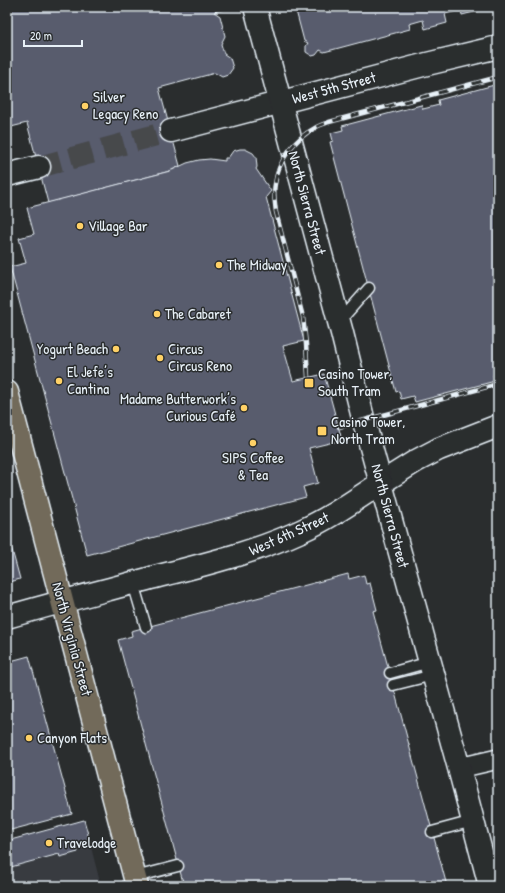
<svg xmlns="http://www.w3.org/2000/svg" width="505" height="893" font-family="'Patrick Hand',sans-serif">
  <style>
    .built { fill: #383b41 }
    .building { fill: #595b6d; stroke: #e8f1f8 }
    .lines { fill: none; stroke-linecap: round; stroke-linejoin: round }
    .tertiary-tunnel { stroke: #464a4c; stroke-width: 22; stroke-dasharray: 22 11; stroke-linecap: butt }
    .service-casing { stroke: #e8f1f8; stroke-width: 13 }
    .minor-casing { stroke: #e8f1f8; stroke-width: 22 }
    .tertiary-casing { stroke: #e8f1f8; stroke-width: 25 }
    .secondary-casing { stroke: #e8f1f8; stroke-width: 25 }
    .primary-casing { stroke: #e8f1f8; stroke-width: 25 }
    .service { stroke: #2a2d2e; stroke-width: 10 }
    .minor { stroke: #2a2d2e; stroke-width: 19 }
    .tertiary { stroke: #2a2d2e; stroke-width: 22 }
    .secondary { stroke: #2a2d2e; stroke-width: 22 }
    .primary { stroke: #726b5a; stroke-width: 22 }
    .rail-casing { stroke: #e8f1f8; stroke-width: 4.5 }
    .rail { stroke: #2a2d2e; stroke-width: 3; stroke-dasharray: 9; stroke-linecap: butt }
    .poi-dot { fill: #ffd166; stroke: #2a2d2e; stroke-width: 1.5 }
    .labels { text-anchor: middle; stroke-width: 3; stroke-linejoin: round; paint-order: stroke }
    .street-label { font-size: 15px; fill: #e8f1f8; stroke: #2a2d2e }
    .poi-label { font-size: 15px; fill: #e8f1f8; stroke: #2a2d2e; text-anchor: start }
  </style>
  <rect width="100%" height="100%" fill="#2a2d2e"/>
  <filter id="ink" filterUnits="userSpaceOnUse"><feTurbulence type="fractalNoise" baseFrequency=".025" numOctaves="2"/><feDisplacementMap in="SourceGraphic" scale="8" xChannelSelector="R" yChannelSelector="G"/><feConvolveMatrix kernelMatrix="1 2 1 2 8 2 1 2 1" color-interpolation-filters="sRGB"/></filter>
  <g filter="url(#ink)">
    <path class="built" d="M84 820 101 886H7V841Z"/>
    <g class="building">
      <path d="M7 7H233L214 12 220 16 225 36 221 44 224 54 230 58 233 68 228 75 222 77 215 73 159 88 180 166 170 171 48 203 27 123 7 128Z"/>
      <path d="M295 7H494L462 15 461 10 445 14 447 23 425 29 423 20 409 24 410 29 324 52 320 50 316 55 312 56 306 52V46L308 43 304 41Z"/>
      <path d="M498 84V373L493 375 495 381 415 402 413 396 401 399 399 391 396 392 330 142 333 141 331 133 343 130 342 126 421 105 423 109 439 105 438 100Z"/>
      <path d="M240 149H245L253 153 256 157 257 167 256 169 271 191 266 197 304 341 283 346 293 381 324 374 342 440 309 448 318 483 303 487 306 497 87 555 10 267 26 263 19 238 34 234 27 208 170 171 187 163 199 160 210 159 225 161V158H228L233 151Z"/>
      <path d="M7 532 20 579 7 583Z"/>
      <path d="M348 574 349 579 364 575 366 584 370 583 377 610 373 611 447 886H184L118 640 132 636 131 631Z"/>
      <path d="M29 656 72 814 7 831V662Z"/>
      <path d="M84 820 91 845 77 849 78 852 60 857 59 854 7 868V841Z"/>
    </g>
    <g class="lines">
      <path class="tertiary-tunnel" d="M39 167 171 131"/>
      <g class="service-casing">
        <g id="service">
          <path d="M339 322 369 288"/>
          <path d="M133 583 146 627"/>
          <path d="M390 673 430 662"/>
          <path d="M393 685 433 675"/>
          <path d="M432 832 473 821"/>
          <path d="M135 877 178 866"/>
        </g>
      </g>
      <g class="minor-casing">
        <path id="minor" d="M459 768 498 759"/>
      </g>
      <g class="tertiary-casing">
        <g id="tertiary">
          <path d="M171 131 427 64 498 47"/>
          <path d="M7 175 39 167"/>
          <path d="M381 483 416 461 439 449 498 426"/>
        </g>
      </g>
      <g class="secondary-casing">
        <g id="secondary">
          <path d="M255 7 342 333 363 418 459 768 490 886"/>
          <path d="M7 617C55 603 103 591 151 578 202 565 253 553 301 531 330 518 355 500 381 483"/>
        </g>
      </g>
      <g class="primary-casing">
        <path id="primary" d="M7 392 137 886"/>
      </g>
      <use href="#service" class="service"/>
      <use href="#minor" class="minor"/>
      <use href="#tertiary" class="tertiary"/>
      <use href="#secondary" class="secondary"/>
      <use href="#primary" class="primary"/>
      <g class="rail-casing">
        <g id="rail">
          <path d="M308 377 306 344 303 317 276 212C275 203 273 193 275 184 278 161 294 139 315 128 319 125 324 124 329 122L498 77"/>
          <path d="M339 427 498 384"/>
        </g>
      </g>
      <use href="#rail" class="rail"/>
    </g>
  </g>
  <g class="poi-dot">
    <circle cx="85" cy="106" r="4"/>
    <circle cx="80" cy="226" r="4"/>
    <circle cx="219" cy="265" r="4"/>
    <circle cx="157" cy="314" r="4"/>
    <circle cx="116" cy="349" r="4"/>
    <circle cx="160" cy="358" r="4"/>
    <circle cx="59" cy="381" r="4"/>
    <rect x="304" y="378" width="10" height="10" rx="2"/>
    <circle cx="244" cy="408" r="4"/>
    <rect x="317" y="426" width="10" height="10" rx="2"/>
    <circle cx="253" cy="443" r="4"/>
    <circle cx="29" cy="738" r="4"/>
    <circle cx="49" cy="843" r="4"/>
  </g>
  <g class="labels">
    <g class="street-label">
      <text transform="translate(334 88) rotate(-15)" y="5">West 5th Street</text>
      <text transform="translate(307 203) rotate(75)" y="5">North Sierra Street</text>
      <text transform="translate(390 516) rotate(75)" y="5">North Sierra Street</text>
      <text transform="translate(289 534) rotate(-24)" y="5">West 6th Street</text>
      <text transform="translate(72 639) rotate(75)" y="5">North Virginia Street</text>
    </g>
    <g class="poi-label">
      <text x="93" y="102">Silver<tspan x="93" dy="17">Legacy Reno</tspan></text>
      <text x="88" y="231">Village Bar</text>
      <text x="227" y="270">The Midway</text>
      <text x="165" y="319">The Cabaret</text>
      <text x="108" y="354" text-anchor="end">Yogurt Beach</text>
      <text x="168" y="354">Circus<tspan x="168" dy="17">Circus Reno</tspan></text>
      <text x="67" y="377">El Jefe’s<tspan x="67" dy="17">Cantina</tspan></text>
      <text x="318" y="379">Casino Tower,<tspan x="318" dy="17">South Tram</tspan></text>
      <text x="236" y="404" text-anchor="end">Madame Butterwork’s<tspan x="236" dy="17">Curious Café</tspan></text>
      <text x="331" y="427">Casino Tower,<tspan x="331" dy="17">North Tram</tspan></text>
      <text x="253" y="463" text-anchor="middle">SIPS Coffee<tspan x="253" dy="17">&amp; Tea</tspan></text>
      <text x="37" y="743">Canyon Flats</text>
      <text x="57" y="848">Travelodge</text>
    </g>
  </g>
  <rect width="505" height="893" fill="none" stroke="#2a2d2e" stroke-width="24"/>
  <rect x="12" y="12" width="481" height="869" fill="none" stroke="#e8f1f8" stroke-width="1.5" filter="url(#ink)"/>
  <path d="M24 40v6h58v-6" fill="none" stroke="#e8f1f8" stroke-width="2"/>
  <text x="30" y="40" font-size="12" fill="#e8f1f8" stroke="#2a2d2e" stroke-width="3" paint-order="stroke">20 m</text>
</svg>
